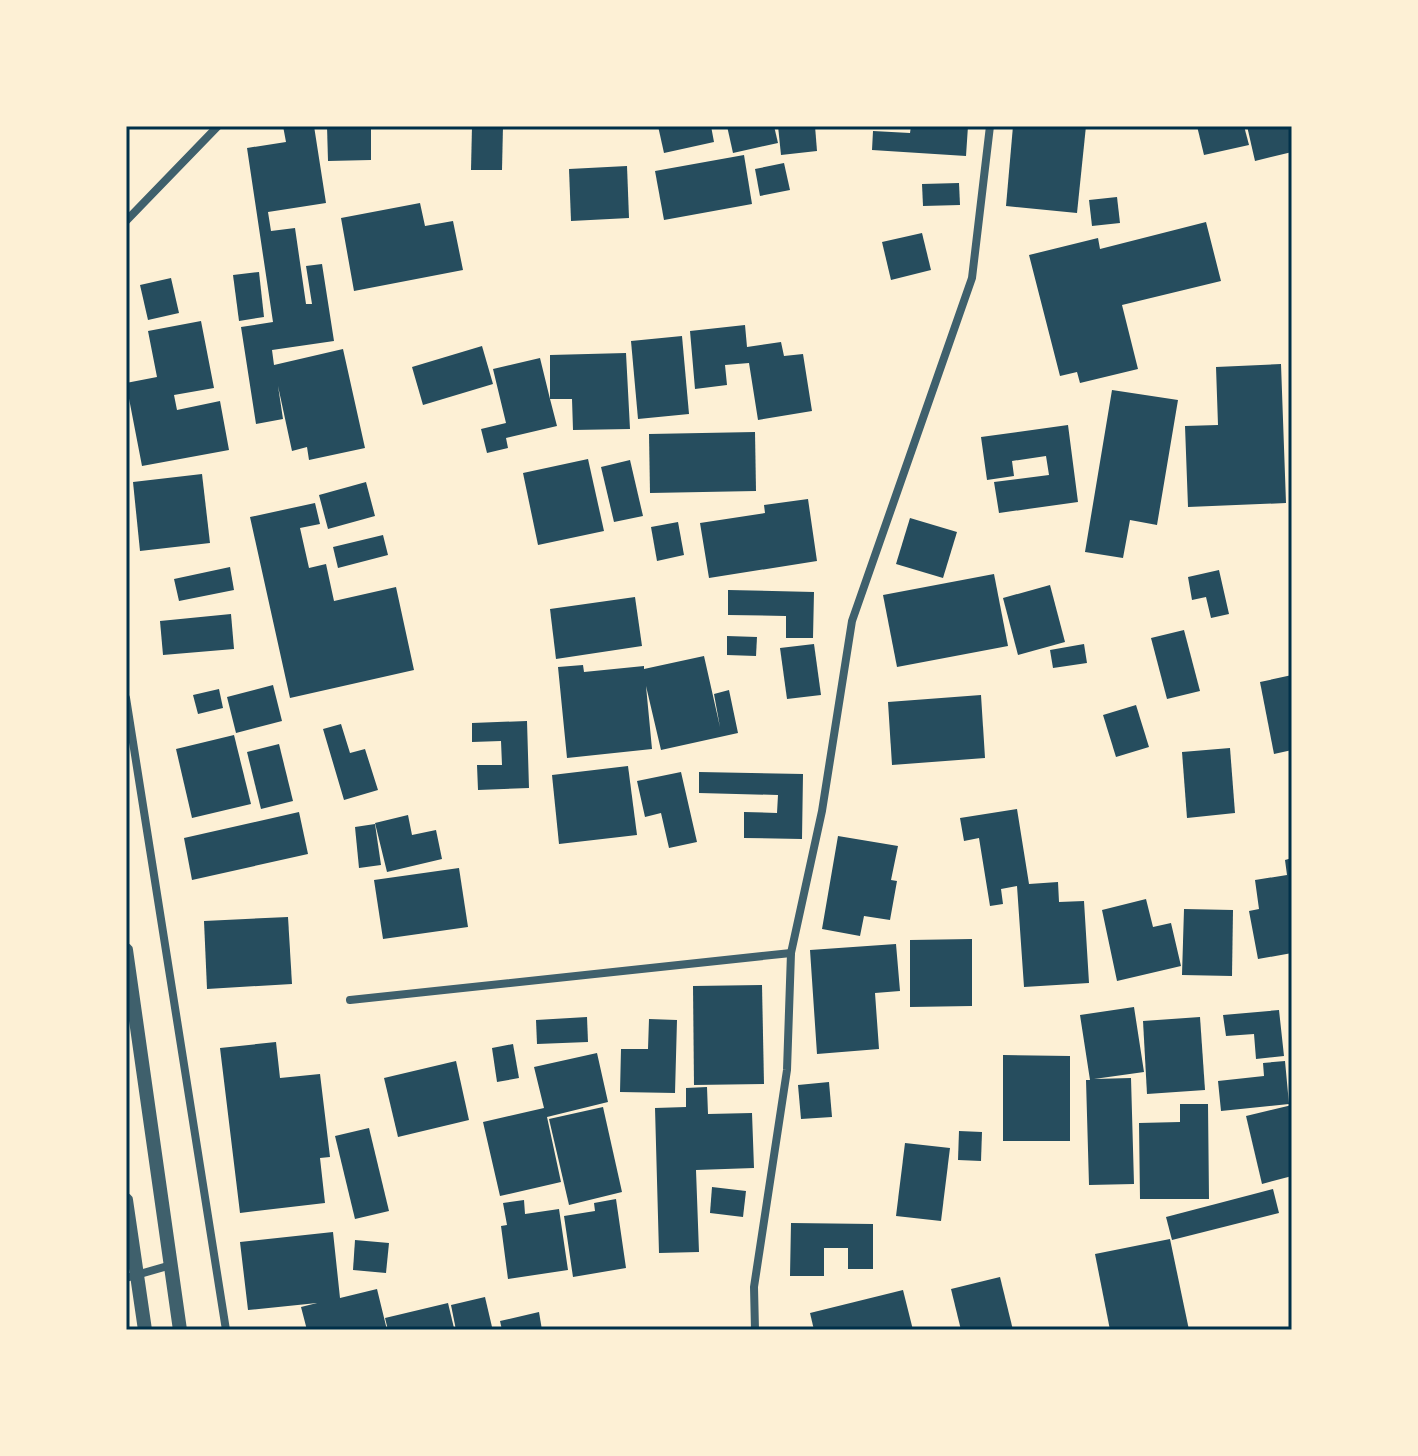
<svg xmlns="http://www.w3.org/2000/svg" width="1418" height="1456" font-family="Poppins,sans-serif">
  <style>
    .building { fill: #264d5e }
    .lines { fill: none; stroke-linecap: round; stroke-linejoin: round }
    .minor { stroke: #3f606c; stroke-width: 8 }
    .tertiary { stroke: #3f606c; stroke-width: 14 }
    .neatline { fill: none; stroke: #003049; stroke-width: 3 }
  </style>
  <rect width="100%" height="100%" fill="#fdf0d5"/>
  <g class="building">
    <path d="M283 126H314L326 203 268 212 271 231 295 228 306 304H312L306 266 322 264 334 341 272 350 274 365 343 349 365 448 309 460 307 447 292 451 278 386 283 419 256 424 241 327 273 322 247 148 286 142Z"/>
    <path d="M327 126H371V160L328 161Z"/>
    <path d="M472 126H503L502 170H471Z"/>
    <path d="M658 126H711L714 142 664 153Z"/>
    <path d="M727 126H774L778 143 733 153Z"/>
    <path d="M778 126H815L817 151 781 155Z"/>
    <path d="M911 126H968L966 156 872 150 873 131 910 133Z"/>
    <path d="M1013 126H1086L1077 213 1006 206Z"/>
    <path d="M1197 126H1244L1249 145 1204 155Z"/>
    <path d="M1247 126H1292V152L1255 161Z"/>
    <path d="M744 155 752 204 664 220 655 171Z"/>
    <path d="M784 163 790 190 760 196 755 169Z"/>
    <path d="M627 166 629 218 571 221 569 169Z"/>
    <path d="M959 183 960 205 923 206 922 184Z"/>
    <path d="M1117 197 1120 223 1092 226 1089 200Z"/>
    <path d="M420 203 425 226 453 221 463 270 354 291 341 218Z"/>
    <path d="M1206 222 1221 281 1122 305 1138 369 1080 383 1077 372 1060 376 1029 255 1098 238 1100 249Z"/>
    <path d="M922 233 931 270 891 280 882 242Z"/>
    <path d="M259 272 264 317 239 321 233 275Z"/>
    <path d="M171 278 179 313 148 320 140 285Z"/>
    <path d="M201 321 214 388 174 395 177 410 220 401 229 450 142 466 126 383 157 377 148 331Z"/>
    <path d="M745 325 747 347 781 342 784 356 803 354 812 411 758 420 749 363 725 365 727 385 695 389 690 331Z"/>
    <path d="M682 336 689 414 638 419 631 341Z"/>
    <path d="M482 346 493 384 423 405 412 367Z"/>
    <path d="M626 353 630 429 573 430 572 399H550L557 426 506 438 508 448 487 453 481 429 506 423 493 369 540 358 550 399V355Z"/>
    <path d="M1281 364 1286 503 1188 507 1185 426 1218 425 1216 367Z"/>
    <path d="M1112 390 1178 400 1157 525 1130 520 1123 558 1085 552Z"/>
    <path d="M1068 425 1078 502 999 513 994 482 1049 475 1046 456 1012 461 1014 476 987 480 981 437Z"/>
    <path d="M755 432 756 491 650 493 649 434Z"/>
    <path d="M588 459 604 531 538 545 523 473Z"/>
    <path d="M630 460 643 516 614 522 601 467Z"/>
    <path d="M202 474 210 543 140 551 133 482Z"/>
    <path d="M366 482 375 516 328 529 319 495Z"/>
    <path d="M808 499 817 561 709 578 700 523 765 513 764 505Z"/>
    <path d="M315 503 320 524 300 528 309 568 326 564 334 601 396 587 414 670 290 698 250 517Z"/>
    <path d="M910 518 957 532 943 578 896 564Z"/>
    <path d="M678 522 684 555 657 561 651 527Z"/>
    <path d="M383 535 388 555 338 568 333 547Z"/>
    <path d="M230 567 234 590 179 601 174 579Z"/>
    <path d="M1219 570 1229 614 1211 618 1206 597 1192 600 1188 577Z"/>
    <path d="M994 574 1008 646 897 667 883 595Z"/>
    <path d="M1050 585 1065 642 1018 655 1003 598Z"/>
    <path d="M728 590 814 592 813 638H786V616L728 615Z"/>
    <path d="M635 597 642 646 556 659 550 609Z"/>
    <path d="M231 614 234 649 163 655 160 621Z"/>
    <path d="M1184 630 1200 691 1167 699 1151 638Z"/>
    <path d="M727 636 757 637 756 656 727 655Z"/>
    <path d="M814 644 821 695 787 699 780 648Z"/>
    <path d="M1084 644 1087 663 1053 668 1050 650Z"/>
    <path d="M704 656 720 727 714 694 729 690 738 733 661 750 646 686 652 749 567 758 558 667 583 665 584 672 644 666V669Z"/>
    <path d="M1292 675V750L1274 754 1260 682Z"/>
    <path d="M273 685 282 721 236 733 227 697Z"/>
    <path d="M219 689 223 708 198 714 193 695Z"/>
    <path d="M981 695 985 758 892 765 888 702Z"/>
    <path d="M1136 705 1149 747 1116 757 1103 715Z"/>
    <path d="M527 721 529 788 478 790 477 765H502L501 741 472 742V723Z"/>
    <path d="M341 724 350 753 365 749 378 790 344 800 323 729Z"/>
    <path d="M234 735 251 804 192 818 176 749Z"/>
    <path d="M279 744 293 801 261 809 247 752Z"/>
    <path d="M1230 748 1235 813 1187 818 1182 752Z"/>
    <path d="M628 766 637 835 559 844 552 775Z"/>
    <path d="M681 772 697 842 669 848 661 813 645 817 637 781Z"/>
    <path d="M699 772 803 774 802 839 744 838V812L777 813 778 795 699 793Z"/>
    <path d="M1017 809 1029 884 1058 882 1059 902 1084 901 1089 983 1024 987 1017 886 1001 889 1003 904 990 906 979 838 964 841 960 818Z"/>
    <path d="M299 812 308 854 192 880 184 838Z"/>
    <path d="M408 815 412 835 436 830 442 859 387 872 375 823Z"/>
    <path d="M375 824 381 865 359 868 355 827Z"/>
    <path d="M838 836 898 846 891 880 897 881 890 920 864 916 860 936 822 929Z"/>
    <path d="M1292 858V953L1258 959 1249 911 1259 909 1255 880 1287 875 1285 860Z"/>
    <path d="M459 868 468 927 383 939 374 880Z"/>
    <path d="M1146 899 1153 927 1171 923 1181 966 1117 981 1102 910Z"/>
    <path d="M1184 909 1233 910 1232 976 1182 975Z"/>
    <path d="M288 917 292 984 207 989 204 921Z"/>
    <path d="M972 939V1006L910 1007V940Z"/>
    <path d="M896 944 900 991 875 993 879 1049 817 1054 810 950Z"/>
    <path d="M762 985 764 1084 694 1085 693 986Z"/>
    <path d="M1134 1007 1144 1072 1094 1079 1131 1078 1134 1184 1089 1185 1086 1080H1090L1080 1015Z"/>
    <path d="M1279 1010 1284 1056 1256 1059 1254 1034 1226 1036 1223 1015Z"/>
    <path d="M587 1017 588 1042 537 1044 536 1020Z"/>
    <path d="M1200 1017 1205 1090 1147 1094 1143 1021Z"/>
    <path d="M649 1019 677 1020 675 1093 620 1092 621 1049H648Z"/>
    <path d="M276 1042 280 1078 320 1074 330 1157 320 1158 325 1203 240 1213 220 1048Z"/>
    <path d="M513 1044 519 1078 497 1082 492 1048Z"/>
    <path d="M597 1053 608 1102 547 1117 561 1182 500 1196 483 1122 544 1108 534 1067Z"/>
    <path d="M1003 1055 1070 1056V1141H1003Z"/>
    <path d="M456 1061 469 1120 398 1137 384 1078Z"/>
    <path d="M1285 1061 1289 1104 1221 1111 1218 1081 1264 1076 1263 1063Z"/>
    <path d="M829 1082 832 1117 801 1119 798 1085Z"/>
    <path d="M707 1087 708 1114 752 1113 754 1168 696 1170 699 1252 659 1253 655 1108 686 1107V1088Z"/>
    <path d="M1180 1104H1208L1209 1199H1140L1139 1123 1180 1122Z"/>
    <path d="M1292 1105V1176L1262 1184 1246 1116Z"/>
    <path d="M603 1107 622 1192 569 1205 549 1119Z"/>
    <path d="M369 1128 389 1211 355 1219 335 1136Z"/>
    <path d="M959 1131 982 1132 981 1161 958 1160Z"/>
    <path d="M905 1143 950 1148 941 1221 896 1216Z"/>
    <path d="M712 1187 746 1191 743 1217 710 1213Z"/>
    <path d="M1273 1189 1279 1213 1172 1240 1166 1217Z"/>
    <path d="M616 1199 626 1268 573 1277 564 1216 595 1211 594 1203Z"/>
    <path d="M524 1200 525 1214 559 1209 568 1270 508 1279 501 1226 507 1225 503 1203Z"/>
    <path d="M791 1223 873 1224V1269H848V1248H824V1276H790Z"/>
    <path d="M333 1232 340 1298 377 1289 387 1330H307L301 1307 317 1303 248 1310 240 1242Z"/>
    <path d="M1170 1239 1189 1330H1110L1095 1254Z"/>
    <path d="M355 1240 389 1243 386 1273 353 1270Z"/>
    <path d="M1000 1277 1013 1330H961L951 1289Z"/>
    <path d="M903 1290 913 1330H814L810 1313Z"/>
    <path d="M485 1297 492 1327 456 1330 451 1305Z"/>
    <path d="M448 1303 454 1328 388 1330 385 1318Z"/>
    <path d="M539 1312 542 1330H502L500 1321Z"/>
  </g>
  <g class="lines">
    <g class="minor">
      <path d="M126 221 218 126"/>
      <path d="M126 698 226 1330"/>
      <path d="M350 1000 791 953"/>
      <path d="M126 1278 171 1265"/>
      <path d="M755 1330 754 1287 787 1070 791 953 822 811 852 621 972 278 990 126"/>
    </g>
    <g class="tertiary">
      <path d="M126 950 180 1330"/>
      <path d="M126 1200 145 1330"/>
    </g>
  </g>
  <rect width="1418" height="1456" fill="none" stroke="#fdf0d5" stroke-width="256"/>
  <rect x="128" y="128" width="1162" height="1200" class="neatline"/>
</svg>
